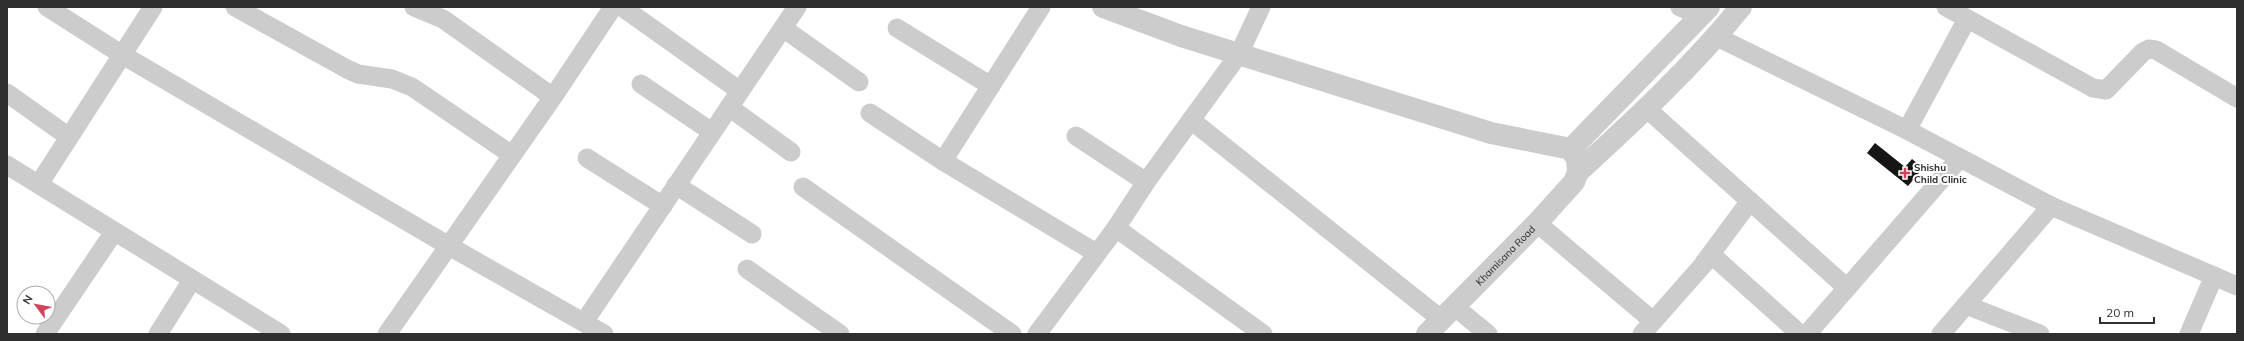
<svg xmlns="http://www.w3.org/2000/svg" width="2244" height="341" font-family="Mulish,sans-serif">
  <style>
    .building { fill: #161616 }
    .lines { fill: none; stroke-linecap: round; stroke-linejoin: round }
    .minor { stroke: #ccc; stroke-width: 19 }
    .tertiary { stroke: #ccc; stroke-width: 22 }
    .poi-dot { fill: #d3445c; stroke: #fff; stroke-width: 1.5 }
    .labels { text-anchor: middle; stroke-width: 4; stroke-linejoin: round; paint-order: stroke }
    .poi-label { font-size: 10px; font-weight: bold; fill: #2f2f2f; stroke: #fff; text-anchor: start }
    .street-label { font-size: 10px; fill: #2f2f2f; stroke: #fff }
  </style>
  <rect width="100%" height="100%" fill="#fff"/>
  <path class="building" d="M1875 143 1905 167 1912 159 1923 168 1908 186 1867 153Z"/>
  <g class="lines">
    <g class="minor">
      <path d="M47 7 121 54 449 246 604 334"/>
      <path d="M235 7 347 69 358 74 392 79 412 87 512 155"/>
      <path d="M414 7 443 19 553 97"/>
      <path d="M622 7 740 91"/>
      <path d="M1680 7 1701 15"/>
      <path d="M1946 7 2093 88 2106 90 2143 52 2149 49 2156 50 2237 98"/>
      <path d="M783 28 859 82"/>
      <path d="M897 28 991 86"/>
      <path d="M1717 37 1907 130 2051 206 2237 286"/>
      <path d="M641 84 712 132"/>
      <path d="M7 93 69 137"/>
      <path d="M729 107 791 152"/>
      <path d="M1646 108 1847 288"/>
      <path d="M870 113 943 161 1096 253"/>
      <path d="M1191 120 1442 320"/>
      <path d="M1907 130 1967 19"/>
      <path d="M1076 136 1146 182"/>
      <path d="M587 158 663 206"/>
      <path d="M943 161 1041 7"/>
      <path d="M7 165 281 334"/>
      <path d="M39 184 153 7"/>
      <path d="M676 185 752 234"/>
      <path d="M803 187 1012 334"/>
      <path d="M1537 223 1653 321"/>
      <path d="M1116 228 1263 334"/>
      <path d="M1704 263 1750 201"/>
      <path d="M747 269 840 334"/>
      <path d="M1966 305 2040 334"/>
      <path d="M1455 307 1488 334"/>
      <path d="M584 322 797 7"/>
      <path d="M45 334 114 232"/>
      <path d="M158 334 192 280"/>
      <path d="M387 334 553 97 613 7"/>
      <path d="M1037 334 1116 228 1146 182 1239 54 1261 7"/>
      <path d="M1642 334 1710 257H1714L1800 334"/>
      <path d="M1807 334 1960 158"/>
      <path d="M1941 334 2051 206"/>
      <path d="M2189 334 2214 276"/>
    </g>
    <g class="tertiary">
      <path d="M1103 7 1181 36 1491 133 1571 149 1577 159 1578 172"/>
      <path d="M1571 149 1709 7"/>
      <path id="s1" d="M1427 334 1537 223 1574 182 1578 172C1635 120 1692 67 1741 7"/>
    </g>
  </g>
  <path class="poi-dot" d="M1903 167h4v4h4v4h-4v4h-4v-4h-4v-4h4z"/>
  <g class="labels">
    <g class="poi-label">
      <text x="1914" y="171">Shishu<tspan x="1914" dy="12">Child Clinic</tspan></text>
    </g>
    <g class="street-label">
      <text dy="4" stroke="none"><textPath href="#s1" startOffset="111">Khamisana Road</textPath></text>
    </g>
  </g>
  <rect width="2244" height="341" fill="none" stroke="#2f2f2f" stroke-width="16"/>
  <g transform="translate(36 305) rotate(302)"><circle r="19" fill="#ffffff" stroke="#acacac"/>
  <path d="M0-3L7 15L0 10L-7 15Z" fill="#d3445c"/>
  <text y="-6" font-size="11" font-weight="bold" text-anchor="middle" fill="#2f2f2f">N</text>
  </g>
  <path d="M2100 317v6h54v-6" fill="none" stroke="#2f2f2f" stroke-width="2"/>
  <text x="2106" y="317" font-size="12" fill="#2f2f2f" stroke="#ffffff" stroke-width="3" paint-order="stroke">20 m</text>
</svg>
